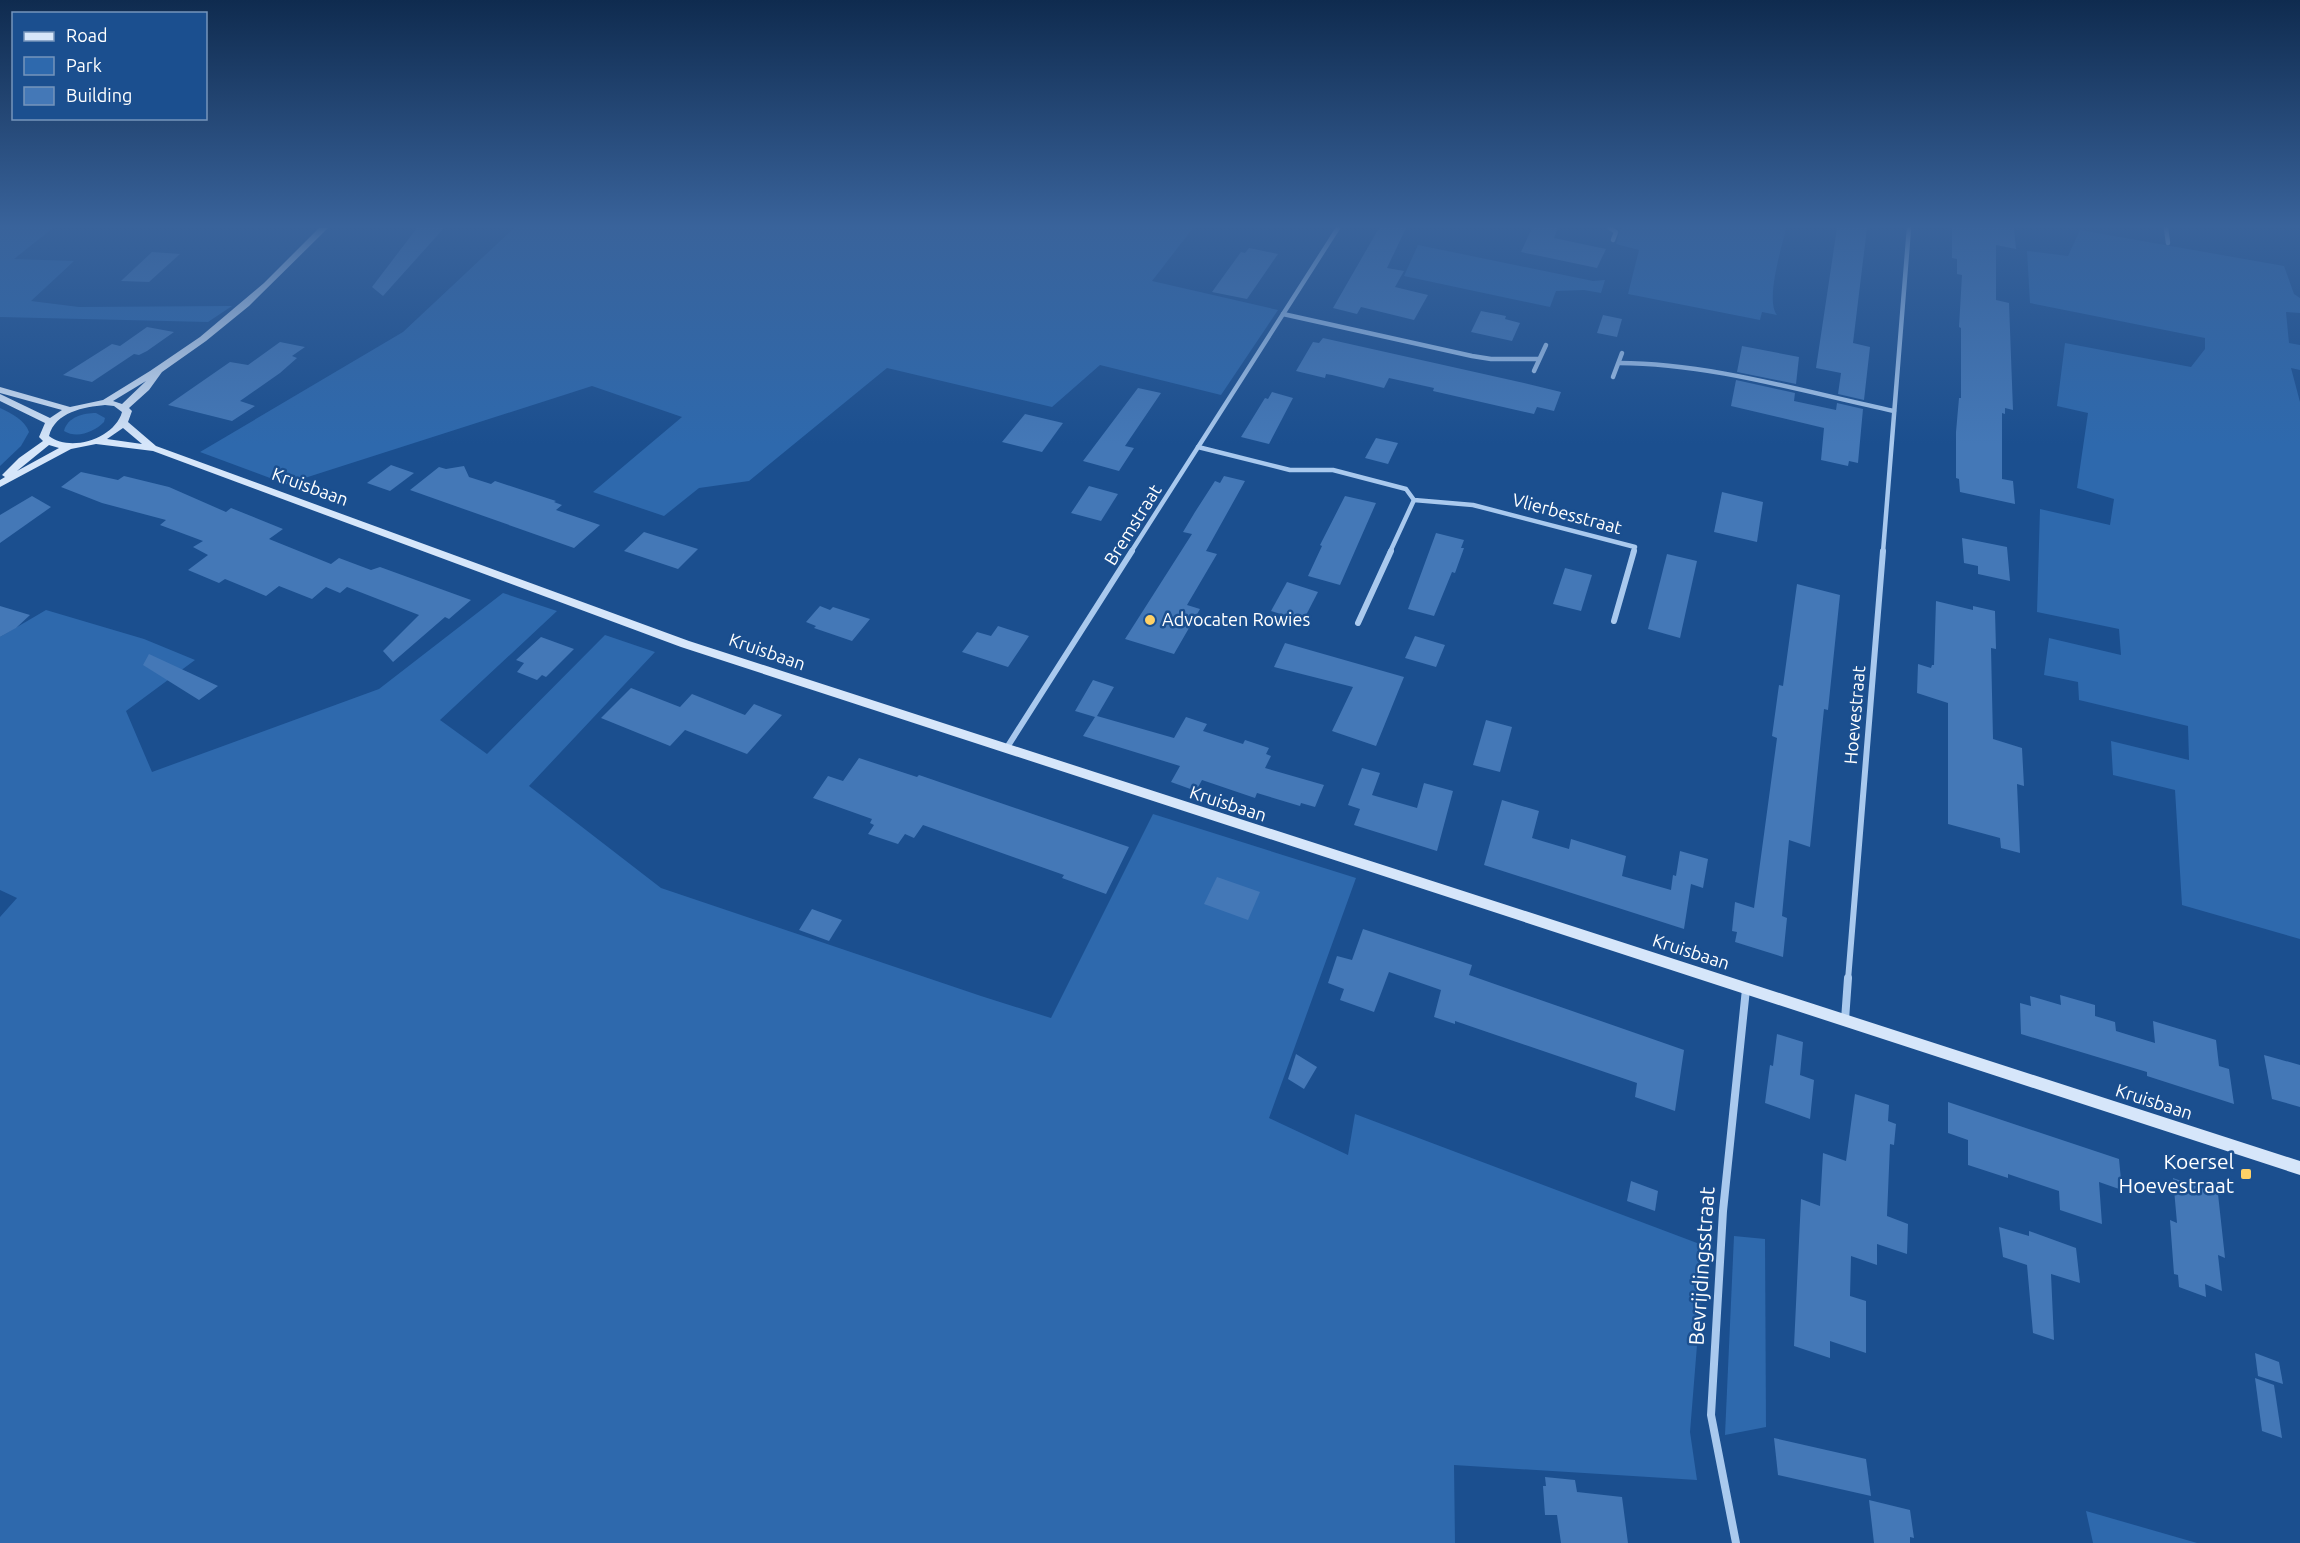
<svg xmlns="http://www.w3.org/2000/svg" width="2300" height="1543" font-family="Ubuntu,sans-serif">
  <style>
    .green { fill: #2e69ad }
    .building { fill: #4478b7 }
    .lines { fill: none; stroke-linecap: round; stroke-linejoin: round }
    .street-far2 { stroke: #a9c9ee; stroke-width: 4.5 }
    .street-far1 { stroke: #a9c9ee; stroke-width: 6 }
    .street { stroke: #a9c9ee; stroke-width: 8 }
    .secondary { fill: #d6e6fa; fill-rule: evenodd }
    .poi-dot { fill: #ffd166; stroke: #1b4f8f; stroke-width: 2 }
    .labels { text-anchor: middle; stroke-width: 5; stroke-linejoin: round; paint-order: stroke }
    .street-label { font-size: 18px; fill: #fff; stroke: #1b4f8f }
    .poi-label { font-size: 18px; fill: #fff; stroke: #1b4f8f; text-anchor: start }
    .near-poi-label { font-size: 21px; fill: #fff; stroke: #1b4f8f; text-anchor: end }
    .near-street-label { font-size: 21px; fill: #fff; stroke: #1b4f8f }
  </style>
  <rect width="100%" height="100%" fill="#1b4f8f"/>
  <g class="green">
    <path d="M0 228H53L14 259 74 261 31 301 79 307 232 306 208 322 0 317Z"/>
    <path d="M514 228H1193L1152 281 1278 310 1221 395 1100 365 1052 407 887 368 749 481 699 488 664 516 593 492 682 417 592 386 286 484 200 452 403 332Z"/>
    <path d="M1621 228H1786C1782 247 1765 300 1777 315L1762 312 1760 320 1628 294 1639 250 1616 244Z"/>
    <path d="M2080 230 2284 266 2294 294 2300 298V313L2286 312 2289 343 2300 345V370L2291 368 2300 402V939L2182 905 2175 790 2113 775 2111 741 2189 760 2188 726 2079 700 2078 682 2044 675 2049 638 2121 655 2119 629 2037 612 2040 509 2110 525 2114 499 2077 488 2088 413 2057 406 2065 343 2191 367 2205 349V338L2030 303 2027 251 2068 256Z"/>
    <path d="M1418 245 1593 281 1605 280 1601 293 1584 290 1556 291 1550 307 1404 276Z"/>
    <path d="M0 408C11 413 25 420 29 432L21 446 0 466Z"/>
    <path d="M96 413 105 418 104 422C94 432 77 439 64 431 67 417 84 413 96 413Z"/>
    <path d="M503 593 557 611 440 720 487 754 605 635 655 652 529 786 661 888 981 996 1051 1018 1153 814 1356 878 1269 1118 1348 1155 1355 1114 1705 1246 1690 1432 1697 1480 1454 1465 1455 1543H0V917L17 898 0 890V637L46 610 144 639 195 660 126 711 152 772 379 689Z"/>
    <path d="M1734 1236 1765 1239 1766 1427 1725 1435Z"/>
    <path d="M2086 1511 2197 1543H2093Z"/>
  </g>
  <g class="building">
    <path d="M417 228H444L383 296 372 287Z"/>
    <path d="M1379 228H1406L1387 268 1404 271 1395 287 1428 295 1414 320 1361 307 1357 314 1333 308Z"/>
    <path d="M1532 228H1558L1554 238 1606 249 1597 268 1521 252Z"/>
    <path d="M1837 228H1867L1853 343 1870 347 1864 400 1838 394 1841 373 1816 368Z"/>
    <path d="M1952 228H2014L2016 249 1996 245V300L2009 303 2013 410 2005 408V414L2002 413V479L2013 481 2015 504 1960 492 1959 479 1956 478V432L1959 398H1961V328L1959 327 1962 275 1957 274V259L1952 258Z"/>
    <path d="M1249 248 1278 254 1247 299 1212 292 1241 252 1245 253Z"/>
    <path d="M152 252 180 254 149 282 121 281Z"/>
    <path d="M1481 311 1506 316 1505 319 1520 323 1512 341 1471 332Z"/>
    <path d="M1603 315 1622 319 1617 337 1597 333Z"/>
    <path d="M147 327 174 332 147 351 139 355 134 354 92 382 63 375 112 344 120 346Z"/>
    <path d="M1323 338 1524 383 1561 392 1554 411 1537 407 1534 414 1433 391 1434 388 1389 378 1384 388 1332 375 1326 374 1325 378 1296 371 1313 342 1319 343Z"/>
    <path d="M280 342 305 347 292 356 297 358 280 373 240 401 255 406 232 421 168 405 230 362 248 365Z"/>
    <path d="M1742 346 1799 357 1796 384 1737 372Z"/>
    <path d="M1736 380 1795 393 1794 401 1836 410 1837 403 1863 409 1858 463 1849 461 1848 466 1821 460 1824 428 1731 406Z"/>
    <path d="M1138 388 1161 393 1125 446 1134 448 1119 471 1083 461Z"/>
    <path d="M1272 392 1293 398 1269 444 1241 437 1265 398 1268 399Z"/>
    <path d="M1025 414 1063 423 1042 452 1002 442Z"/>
    <path d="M1376 438 1398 443 1388 464 1365 458Z"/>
    <path d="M391 465 414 473 390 491 367 483Z"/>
    <path d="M464 466 469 477 491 484 495 481 556 501 554 502 562 505 556 510 600 525 574 548 410 490 439 467 446 469Z"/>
    <path d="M81 472 118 480 124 476 169 487 226 512 231 508 283 529 269 539 331 564 339 558 371 570 380 567 471 600 449 619 445 617 393 662 383 651 419 615 347 587 340 593 326 587 312 599 279 586 266 596 225 579 219 583 188 570 208 555 193 547 203 541 160 525 166 520 102 503 61 487Z"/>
    <path d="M1224 476 1245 481 1206 551 1217 554 1187 605 1200 609 1174 654 1125 639 1192 534 1183 532 1195 512 1215 481 1220 483Z"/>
    <path d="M1089 486 1118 494 1101 521 1071 513Z"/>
    <path d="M1722 492 1763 502 1757 542 1714 532Z"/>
    <path d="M32 496 51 507 0 543V515Z"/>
    <path d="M1345 496 1376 503 1340 585 1308 576 1322 546 1320 545Z"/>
    <path d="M644 532 698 549 678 569 624 551Z"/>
    <path d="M1436 533 1464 540 1461 548H1464L1455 573 1452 572 1434 616 1408 609Z"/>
    <path d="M1962 538 2007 547 2010 581 1978 574V566L1964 563Z"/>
    <path d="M1667 554 1697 561 1680 638 1648 629Z"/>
    <path d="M1565 568 1592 575 1581 611 1553 604Z"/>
    <path d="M1287 582 1318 592 1303 621 1271 611Z"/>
    <path d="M1797 584 1840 595 1828 710 1824 709 1810 847 1789 840 1782 916 1787 918 1783 957 1735 942 1737 932 1732 931 1735 902 1754 908 1777 738 1772 736 1779 685 1783 686Z"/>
    <path d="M1936 601 1973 610V606L1995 611 1996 649 1991 648 1993 739 2022 748 2024 786 2017 784 2020 853 2001 848 2000 838 1948 824V703L1917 693 1918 664 1931 668 1932 665H1934Z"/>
    <path d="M0 606 30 615 16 628 0 637Z"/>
    <path d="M820 606 830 610 833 607 870 619 852 641 814 628 816 626 806 622Z"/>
    <path d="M998 626 1029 636 1008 667 962 652 977 632 991 636Z"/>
    <path d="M1415 636 1445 645 1436 667 1405 658Z"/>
    <path d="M541 637 574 649 546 677 542 675 537 680 517 672 524 663 516 660Z"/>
    <path d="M1285 643 1404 677 1376 746 1332 731 1353 687 1274 667Z"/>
    <path d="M149 654 218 686 199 700 143 665Z"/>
    <path d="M1093 680 1114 687 1097 716 1174 738 1186 717 1207 724 1203 731 1243 744 1245 740 1269 748 1266 754 1271 756 1265 768 1324 785 1315 807 1301 803 1300 806 1257 793 1255 798 1202 780 1196 791 1171 782 1180 766 1083 736 1095 717 1075 711Z"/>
    <path d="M631 688 680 707 692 694 745 715 754 704 782 715 747 754 685 730 670 746 601 718Z"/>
    <path d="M1486 720 1512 727 1500 772 1473 765Z"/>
    <path d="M859 758 917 777 919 775 1129 847 1106 894 1062 878 1064 875 923 825 914 838 905 834 898 844 868 834 874 825 870 823 872 819 813 798 828 776 843 781Z"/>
    <path d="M1362 768 1380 773 1372 795 1417 808 1424 783 1453 791 1437 851 1354 825 1360 809 1348 805Z"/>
    <path d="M1502 800 1539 811 1532 838 1569 849 1571 839 1626 856 1622 876 1671 890 1673 875 1676 876 1680 851 1708 859 1703 888 1691 884 1684 929 1484 865Z"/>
    <path d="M1217 877 1260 892 1248 920 1204 904Z"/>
    <path d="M812 909 842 920 829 941 799 930Z"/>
    <path d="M1363 929 1472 965 1469 975 1684 1050 1675 1111 1635 1097 1637 1083 1455 1021V1024L1434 1017 1441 990 1389 972 1374 1012 1340 1000 1344 989 1328 983 1337 956 1352 960Z"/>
    <path d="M2060 995 2095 1005V1016L2115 1022 2116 1031 2155 1043 2153 1021 2216 1040 2219 1066 2229 1069 2234 1104 2147 1076V1072L2021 1034 2020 1003 2031 1006 2030 996 2061 1005Z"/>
    <path d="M1777 1034 1803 1042 1800 1075 1814 1080 1810 1119 1765 1103 1770 1065 1773 1066Z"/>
    <path d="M1296 1054 1317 1067 1304 1089 1288 1079Z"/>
    <path d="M2264 1055 2300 1065V1107L2272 1099Z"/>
    <path d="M1855 1094 1889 1105 1888 1121 1896 1124 1894 1145 1890 1144 1887 1216 1908 1224 1907 1254 1877 1244V1265L1851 1256 1850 1296 1866 1301V1353L1830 1341V1358L1794 1346 1801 1199 1820 1206 1823 1153 1846 1161Z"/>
    <path d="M1948 1102 2119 1159 2122 1190 2099 1182 2102 1224 2060 1210 2059 1191 2008 1174V1178L1968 1165V1140L1948 1133Z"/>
    <path d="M2173 1178 2218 1194 2225 1258 2218 1255 2222 1291 2205 1284 2206 1297 2179 1287 2178 1275 2174 1274 2170 1220 2177 1223Z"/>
    <path d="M1631 1181 1658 1191 1655 1211 1627 1201Z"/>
    <path d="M1999 1227 2029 1236V1231L2076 1248 2080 1283 2051 1274 2054 1340 2033 1333 2027 1265 2003 1257Z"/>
    <path d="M2255 1353 2279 1362 2283 1384 2258 1376Z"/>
    <path d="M2255 1378 2274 1385 2282 1438 2262 1431Z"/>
    <path d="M1774 1438 1866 1459 1871 1496 1778 1475Z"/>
    <path d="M1545 1477 1575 1480 1577 1492 1622 1497 1628 1543H1561L1557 1515H1545L1543 1486H1546Z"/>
    <path d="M1869 1500 1910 1510 1914 1538 1910 1537V1543H1874Z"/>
  </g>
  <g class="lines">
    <g class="street-far2">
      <path d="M1610 228 1616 232 1613 240"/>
      <path d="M2166 228 2168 243"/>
      <path d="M1283 314 1472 356 1491 359H1538"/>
      <path d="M1619 363C1709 363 1805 392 1894 411"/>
      <path d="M1534 371 1546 345"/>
      <path d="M1613 377 1622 353"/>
      <path d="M1198 447 1290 470H1333L1406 489 1414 500 1473 505 1635 547 1633 552"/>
      <path d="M1131 552 1338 228"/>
      <path d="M1390 552 1414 500"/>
      <path d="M1883 552 1909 228"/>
    </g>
    <g class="street-far1">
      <path d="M1614 621 1634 551"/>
      <path d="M1358 623 1391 551"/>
      <path d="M1006 749 1132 551"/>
      <path d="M1848 980 1883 551"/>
    </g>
    <g class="street">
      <path d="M1845 1020 1848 978"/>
      <path d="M1736 1543 1711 1415 1723 1211 1746 989"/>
    </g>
    <path class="secondary" d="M319 228H328L249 306 206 341 162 372 149 390 129 408 132 411 128 422 156 446 689 641 2300 1161V1175L681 647 153 451 96 444 71 449 0 487V480L5 477 2 475 19 458 43 441 39 437 45 423 0 401V394L50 418 62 410 0 393V387L70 407 103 400 150 371 200 337 264 283ZM146 381 122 404 113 401ZM105 405 114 406 122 412C115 438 71 453 49 436 55 412 84 407 105 405ZM123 428 142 444 107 439ZM49 445 59 448 17 471Z"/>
  </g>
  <linearGradient id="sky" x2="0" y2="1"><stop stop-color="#0f2b4f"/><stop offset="0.51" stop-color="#39639b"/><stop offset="1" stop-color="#39639b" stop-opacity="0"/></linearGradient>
  <rect width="2300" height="444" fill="url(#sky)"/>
  <g class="poi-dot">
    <circle cx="1150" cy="620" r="6"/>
    <rect x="2240" y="1168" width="12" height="12" rx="3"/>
  </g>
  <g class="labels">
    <g class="street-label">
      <text transform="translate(310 487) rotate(20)" y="6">Kruisbaan</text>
      <text transform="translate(1567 514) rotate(15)" y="6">Vlierbesstraat</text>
      <text transform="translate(1133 525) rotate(-58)" y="6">Bremstraat</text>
      <text transform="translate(767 652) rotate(19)" y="6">Kruisbaan</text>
      <text transform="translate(1855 715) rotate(-85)" y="6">Hoevestraat</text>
      <text transform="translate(1228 804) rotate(18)" y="6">Kruisbaan</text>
      <text transform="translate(1691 952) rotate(18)" y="6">Kruisbaan</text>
      <text transform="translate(2154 1102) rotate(18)" y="6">Kruisbaan</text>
    </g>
    <g class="poi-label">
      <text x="1162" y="626">Advocaten Rowies</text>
    </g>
    <g class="near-poi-label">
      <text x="2234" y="1169">Koersel<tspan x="2234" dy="24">Hoevestraat</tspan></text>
    </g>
    <g class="near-street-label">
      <text transform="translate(1702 1266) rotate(-86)" y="7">Bevrijdingsstraat</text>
    </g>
  </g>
  <rect x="12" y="12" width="195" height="108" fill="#1b4f8f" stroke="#7695bc" stroke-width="1.5"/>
  <rect x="24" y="32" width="30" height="9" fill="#d6e6fa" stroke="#7695bc" stroke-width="1.5"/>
  <text x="66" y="42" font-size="18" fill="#ffffff">Road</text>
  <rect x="24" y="57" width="30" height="18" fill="#2e69ad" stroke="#7695bc" stroke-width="1.5"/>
  <text x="66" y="72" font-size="18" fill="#ffffff">Park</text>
  <rect x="24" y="87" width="30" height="18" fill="#4478b7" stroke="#7695bc" stroke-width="1.5"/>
  <text x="66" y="102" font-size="18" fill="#ffffff">Building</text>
</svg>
